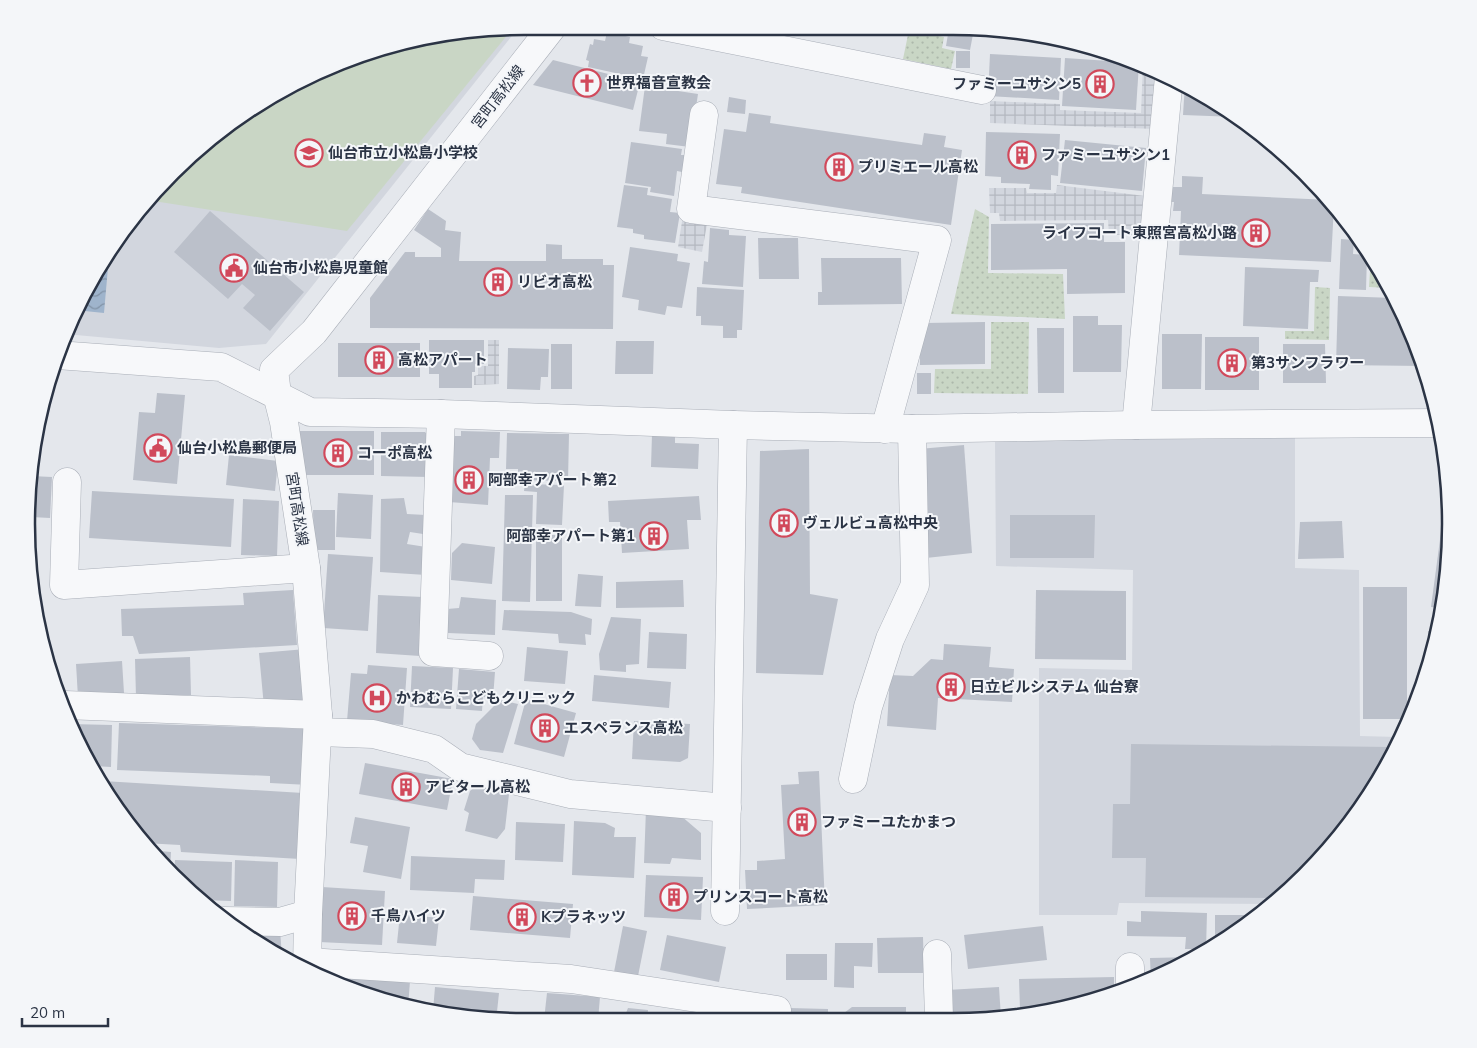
<svg xmlns="http://www.w3.org/2000/svg" width="1477" height="1048" font-family="Mulish,'Noto Sans JP',sans-serif">
  <style>
    .built { fill: #d2d6de }
    .industrial { fill: url(#industrial-grid) }
    .grass { fill: #c9d6c5 }
    .park { fill: url(#park-dots) }
    .water { fill: url(#water-waves) }
    .building { fill: #bbc0ca }
    .lines { fill: none; stroke-linecap: round; stroke-linejoin: round }
    .minor-casing { stroke: #a9aeb7; stroke-width: 29 }
    .minor { stroke: #f7f8fa; stroke-width: 28 }
    .labels { text-anchor: middle; stroke-width: 4; stroke-linejoin: round; paint-order: stroke }
    .poi-label { font-size: 15px; font-weight: bold; fill: #2b3445; stroke: #f4f6f9; text-anchor: start }
    .street-label { font-size: 15px; fill: #2b3445; stroke: #f4f6f9 }
    .rim { fill: none; stroke: #2b3445; stroke-width: 2.5 }
  </style>
  <defs>
    <pattern id="industrial-grid" width="8" height="8" patternUnits="userSpaceOnUse" patternTransform="scale(1.25)"><rect width="8" height="8" fill="#d2d6de"/><path d="M0 4h8M4 0v8" fill="none" stroke="#b4b8c0"/></pattern>
    <pattern id="park-dots" width="8" height="8" patternUnits="userSpaceOnUse" patternTransform="scale(1.25)"><rect width="8" height="8" fill="#c9d6c5"/><path d="M2 2h.1M6 6h.1" fill="none" stroke="#adb8ab" stroke-width="1.8" stroke-linecap="round"/></pattern>
    <pattern id="water-waves" width="16" height="10" patternUnits="userSpaceOnUse" patternTransform="scale(1.25)"><rect width="16" height="10" fill="#9fb4cc"/><path d="M0 5q4-4 8 0t8 0" fill="none" stroke="#8293a7"/></pattern>
  </defs>
  <rect width="100%" height="100%" fill="#e4e7ec"/>
  <g class="built">
    <path d="M519 27 266 344 219 348 65 334 77 304 150 196 248 110 333 64 395 43Z"/>
    <path d="M1295 433V568L1359 570 1360 736 1398 737V746L1348 827 1281 898 1274 904 1119 903 1117 915H1039V668L1132 670 1133 570 996 566 995 441Z"/>
  </g>
  <g class="industrial">
    <path d="M1143 64 1158 72 1156 129 990 123V101L1060 104V110L1141 113Z"/>
    <path d="M1057 185 1145 196 1146 235H1109L1108 220 1000 221 999 213H990L989 188H1026L1027 193H1056Z"/>
    <path d="M683 215 708 219 702 252 678 247Z"/>
    <path d="M488 340H499V384L474 385V376L478 375V366H488Z"/>
  </g>
  <path class="grass" d="M513 28 347 231 147 200 248 110 333 64 395 43Z"/>
  <g class="park">
    <path d="M909 30 944 37 942 48 955 51 951 69 903 59Z"/>
    <path d="M975 209 989 217 988 273 1063 274 1065 319 951 314Z"/>
    <path d="M1371 256 1384 275 1390 288 1369 287Z"/>
    <path d="M1315 287 1330 288 1329 340 1285 339V331H1314Z"/>
    <path d="M991 322H1029L1028 394 934 393 935 369H991Z"/>
  </g>
  <path class="water" d="M109 256 104 313 75 310 77 304Z"/>
  <g class="building">
    <path d="M780 26H827L825 36Z"/>
    <path d="M914 26H953L974 29 970 50 946 46 948 34 914 29Z"/>
    <path d="M607 32 630 37 629 43 643 46 641 56 648 57 643 79 588 67 589 61 586 60 590 44 593 45 594 39 605 41Z"/>
    <rect x="956" y="51" width="14" height="17"/>
    <path d="M990 54 1061 58 1059 100 988 96Z"/>
    <path d="M1065 58 1139 63 1136 110 1062 106Z"/>
    <path d="M553 60 640 82 633 110 533 85Z"/>
    <path d="M1185 84 1202 93 1236 117 1183 115Z"/>
    <path d="M645 86 698 94 690 147 666 144 667 134 639 131Z"/>
    <path d="M729 97 746 100 745 114 727 112Z"/>
    <path d="M749 113 771 116 770 123 922 145 924 133 946 136 944 147 962 150 951 225 741 193 742 187 716 184 724 129 746 132Z"/>
    <path d="M986 132 1060 134 1058 176 1051 175V190L1029 189 1030 184 1001 183V177L985 176Z"/>
    <path d="M1065 140 1146 148 1142 191 1060 183Z"/>
    <path d="M631 142 682 149 681 155H685L682 172 677 171 674 196 650 192 651 187 625 183Z"/>
    <path d="M1182 176 1203 177 1202 194 1330 200 1334 205 1331 262 1179 255 1181 211H1173L1174 202H1168L1169 187H1182Z"/>
    <path d="M624 185 648 188 647 195 672 199 670 212 680 213 675 243 644 239V235L633 233V229L617 227Z"/>
    <path d="M428 209 446 221 445 230 461 232 459 261H546V244L562 245V259H603V265H614L613 329 370 328V298L405 252H415V257H441V248L414 230Z"/>
    <path d="M210 211 304 292 270 331 243 308 255 295 242 284 228 299 174 252Z"/>
    <path d="M1104 223V242H1125V293L1067 294V269L991 270V224Z"/>
    <path d="M710 228 729 230V235L746 236 743 287 702 284 704 261 708 262Z"/>
    <path d="M1355 235 1365 248H1355Z"/>
    <path d="M758 238H798L799 279H759Z"/>
    <path d="M1341 239 1354 240 1353 254 1367 255 1366 290 1339 289Z"/>
    <path d="M630 247 678 254 677 261 690 263 682 308 667 306 665 315 638 310 639 300 622 297Z"/>
    <path d="M821 258H901L902 304 818 305V292H822Z"/>
    <path d="M1245 267 1319 270 1318 282H1310L1308 329 1243 326Z"/>
    <path d="M697 287 744 290 742 330H737V338H723V326L701 325V316H696Z"/>
    <path d="M1338 296 1394 298 1424 366 1336 365Z"/>
    <path d="M1073 316H1098V325H1122L1121 372H1073Z"/>
    <path d="M985 322V364L920 365V334L925 323Z"/>
    <path d="M1037 328H1064V393H1038Z"/>
    <path d="M1162 334H1202L1201 389H1162Z"/>
    <rect x="1205" y="337" width="54" height="53"/>
    <path d="M429 340H484V364H475V372H472V388H439V374H429Z"/>
    <path d="M616 341H654L653 374H615Z"/>
    <rect x="338" y="343" width="82" height="34"/>
    <rect x="551" y="344" width="21" height="45"/>
    <path d="M1283 344H1325L1326 383H1283Z"/>
    <path d="M508 348 549 349 548 377H541L540 390 507 389Z"/>
    <rect x="917" y="373" width="14" height="21"/>
    <path d="M157 393 185 395 177 484 133 480 139 412 155 413Z"/>
    <path d="M300 431H374V475H301Z"/>
    <path d="M461 431 500 432 499 458H490L488 505 449 502 451 436H461Z"/>
    <path d="M381 432H425L430 438 429 477 381 476Z"/>
    <path d="M507 433 569 434 568 481 518 480V469H506Z"/>
    <path d="M652 434 675 435V443L699 444 698 469 651 467Z"/>
    <path d="M964 445 972 553 926 558 919 449Z"/>
    <path d="M809 449 810 594 838 599 823 675 756 673 760 451Z"/>
    <path d="M229 455 278 461 275 491 226 485Z"/>
    <path d="M31 476 52 477 50 518 31 517Z"/>
    <path d="M525 484 564 485 562 525 536 524 537 492 524 491Z"/>
    <path d="M92 491 234 499 231 547 89 538Z"/>
    <path d="M338 493 373 495 371 539 336 537Z"/>
    <path d="M505 495H533L530 602 502 601Z"/>
    <path d="M699 496 701 520H687L689 549 622 553 620 522H609L608 501Z"/>
    <path d="M404 498 407 514 426 515 423 534 410 532 407 544 426 547V575L380 572 381 499Z"/>
    <path d="M243 499 279 501 277 556 241 555Z"/>
    <path d="M1445 502 1448 503 1450 557 1441 608 1431 607Z"/>
    <path d="M313 510H335V550H314Z"/>
    <path d="M1010 515H1095L1094 558H1010Z"/>
    <path d="M1342 521 1344 558 1298 559 1300 522Z"/>
    <rect x="536" y="535" width="26" height="66"/>
    <path d="M462 543 495 547 492 584 451 580 452 553Z"/>
    <path d="M328 554 373 557 368 631 323 628Z"/>
    <path d="M578 574 603 576 601 607 575 606Z"/>
    <path d="M683 580 684 607 616 608V582Z"/>
    <rect x="1363" y="587" width="44" height="132"/>
    <path d="M293 590 297 645 139 654 133 636H122L121 609 244 605 243 593Z"/>
    <path d="M1036 590 1126 591V660L1035 659Z"/>
    <path d="M378 595 423 597 420 656 376 653Z"/>
    <path d="M461 597 496 600 495 635 448 633 447 609 459 608Z"/>
    <path d="M504 610 571 612 592 619 591 635 585 634 586 645 559 643 558 634 502 630Z"/>
    <path d="M611 617 641 619 639 664 626 665V672L600 670 599 654Z"/>
    <path d="M1437 630 1434 653 1432 658H1428V631Z"/>
    <path d="M649 632 687 634 686 669 647 668Z"/>
    <path d="M944 644 991 647 989 667 1014 669 1012 702 938 698 936 730 887 726 890 675 913 676 931 659 943 660Z"/>
    <path d="M527 647 568 651 565 684 524 681Z"/>
    <path d="M306 649 311 703 264 707 259 653Z"/>
    <path d="M190 657 191 695 136 697 135 659Z"/>
    <path d="M122 661 124 693 78 697 76 664Z"/>
    <path d="M368 665 407 668 403 725 347 721 351 673 367 674Z"/>
    <path d="M412 666 453 668 451 709 410 707Z"/>
    <path d="M459 669 495 672 493 698 483 697 482 711 456 709Z"/>
    <path d="M594 675 671 682 669 708 592 701Z"/>
    <path d="M526 699 576 713 564 757 514 744Z"/>
    <path d="M500 700 518 704 503 753 480 750 472 739 476 724Z"/>
    <path d="M634 721 690 724 688 758 680 762 632 759Z"/>
    <path d="M119 723 311 729 309 785 270 783V776L117 770Z"/>
    <path d="M70 724 112 725 111 767 93 766 77 744Z"/>
    <path d="M1131 744 1390 747 1389 760 1348 827 1281 898 1145 897 1146 858H1112L1113 804H1130Z"/>
    <path d="M365 763 453 779 447 810 359 794Z"/>
    <path d="M819 771 825 905 747 909 745 870H757V861L785 859 781 785 799 784 798 772Z"/>
    <path d="M103 781 303 793 300 859 181 852 180 845 144 843Z"/>
    <path d="M479 783 509 794 505 829 497 839 465 831 469 813 464 810 470 791Z"/>
    <path d="M646 809 680 815 701 833V860L672 858 670 864 644 863Z"/>
    <path d="M355 817 410 827 401 879 363 872 368 846 350 843Z"/>
    <path d="M574 821 605 823 615 828 614 837H636L634 878 572 875Z"/>
    <path d="M516 822 565 824 563 862 515 860Z"/>
    <path d="M148 850 171 852 170 871 150 852Z"/>
    <path d="M411 856 505 860 504 880 475 879 474 893 410 890Z"/>
    <path d="M175 860 232 862 231 901 201 900 174 875Z"/>
    <path d="M235 860 278 862 277 907 234 906Z"/>
    <path d="M646 875 703 877 701 920 644 917Z"/>
    <path d="M322 887 385 891 382 945 319 942Z"/>
    <path d="M473 896 573 904 570 938 470 930Z"/>
    <path d="M1141 911 1207 913 1206 949H1185L1186 937 1127 936V921L1141 922Z"/>
    <path d="M400 914 439 918 436 946 397 943Z"/>
    <path d="M1215 915H1250V922L1229 938 1215 946Z"/>
    <path d="M623 926 647 931 638 976 614 972Z"/>
    <path d="M1043 926 1047 960 968 969 964 935Z"/>
    <path d="M280 929 282 957 242 932Z"/>
    <path d="M667 935 726 947 719 982 660 970Z"/>
    <path d="M923 937 924 973H878L877 938Z"/>
    <path d="M835 943H873L872 967 854 966V988L834 987Z"/>
    <rect x="786" y="954" width="41" height="26"/>
    <path d="M1194 957 1155 978 1151 980 1150 958Z"/>
    <path d="M325 974 410 981 408 1007 395 1005 325 978Z"/>
    <path d="M1114 977V992L1052 1008 1020 1009 1019 979Z"/>
    <path d="M435 987 499 993 496 1021 433 1011Z"/>
    <path d="M999 987 1001 1018H949L947 990Z"/>
    <path d="M547 993 600 997 598 1020H544Z"/>
    <path d="M852 1007H906V1018L836 1019Z"/>
    <path d="M628 1008 648 1010 647 1020H611V1016L624 1018Z"/>
    <path d="M789 1008 828 1009V1019H789Z"/>
    <path d="M671 1014 704 1018 703 1019 670 1020Z"/>
  </g>
  <g class="lines">
    <g class="minor-casing">
      <g id="minor">
        <path d="M663 26 982 90"/>
        <path d="M704 115 691 209 937 240 885 429"/>
        <path d="M57 355 221 367 310 412 441 414 733 425 912 429 1136 425 1438 423"/>
        <path d="M441 414 433 652 489 656"/>
        <path d="M1136 425 1169 77"/>
        <path d="M67 482 64 585 306 568"/>
        <path d="M65 705 318 715"/>
        <path d="M319 732 373 734 434 749 460 767 570 794 727 808"/>
        <path d="M853 779 868 707 890 639 915 585 912 429"/>
        <path d="M725 911 733 425"/>
        <path d="M224 921 280 922 308 914"/>
        <path d="M937 954 939 1018"/>
        <path d="M308 962 571 979 777 1010"/>
        <path d="M307 972 308 914 318 715 306 568 284 422 277 394 274 370 314 332 553 26"/>
        <path d="M1130 987V967"/>
      </g>
    </g>
    <use href="#minor" class="minor"/>
  </g>
  <defs>
    <g id="church-ring" transform="scale(1.4375)"><circle r="9.5" fill="#f4f6f9" stroke="#d1495b" stroke-width="1.5"/><path d="M-1.2-6h2.4v3.5h3.3v2.4h-3.3V6h-2.4V-.1h-3.3v-2.4h3.3Z" fill="#d1495b"/></g>
    <g id="building-ring" transform="scale(1.4375)"><circle r="9.5" fill="#f4f6f9" stroke="#d1495b" stroke-width="1.5"/><path d="M-4-6H4V6H1V3H-1V6H-4ZM-2.5-4.3h1.7v1.8h-1.7ZM.8-4.3h1.7v1.8H.8ZM-2.5-1h1.7V.8h-1.7ZM.8-1h1.7V.8H.8Z" fill="#d1495b"/></g>
    <g id="school-ring" transform="scale(1.4375)"><circle r="9.5" fill="#f4f6f9" stroke="#d1495b" stroke-width="1.5"/><path d="M0-5L7-2L0 1L-7-2ZM-4 1L0 2.5L4 1V4Q0 6-4 4Z" fill="#d1495b"/></g>
    <g id="civic-ring" transform="scale(1.4375)"><circle r="9.5" fill="#f4f6f9" stroke="#d1495b" stroke-width="1.5"/><path d="M-.6-6.5H3V-4.5H.6V-3L4-1V1h2V6H-6V1h2V-1L-.6-3ZM-1.2 2.5V6h2.4V2.5Z" fill="#d1495b"/></g>
    <g id="hospital-ring" transform="scale(1.4375)"><circle r="9.5" fill="#f4f6f9" stroke="#d1495b" stroke-width="1.5"/><path d="M-5-5h3v3.5h4V-5h3V5h-3V1.5h-4V5h-3Z" fill="#d1495b"/></g>
  </defs>
  <g fill-rule="evenodd">
    <use href="#church-ring" x="587" y="83"/>
    <use href="#building-ring" x="1100" y="84"/>
    <use href="#school-ring" x="309" y="153"/>
    <use href="#building-ring" x="1022" y="155"/>
    <use href="#building-ring" x="839" y="167"/>
    <use href="#building-ring" x="1256" y="233"/>
    <use href="#civic-ring" x="234" y="268"/>
    <use href="#building-ring" x="498" y="282"/>
    <use href="#building-ring" x="379" y="360"/>
    <use href="#building-ring" x="1232" y="363"/>
    <use href="#civic-ring" x="158" y="448"/>
    <use href="#building-ring" x="338" y="453"/>
    <use href="#building-ring" x="469" y="480"/>
    <use href="#building-ring" x="784" y="523"/>
    <use href="#building-ring" x="654" y="536"/>
    <use href="#building-ring" x="951" y="687"/>
    <use href="#hospital-ring" x="377" y="698"/>
    <use href="#building-ring" x="545" y="728"/>
    <use href="#building-ring" x="406" y="787"/>
    <use href="#building-ring" x="802" y="822"/>
    <use href="#building-ring" x="674" y="897"/>
    <use href="#building-ring" x="352" y="916"/>
    <use href="#building-ring" x="522" y="917"/>
  </g>
  <g class="labels">
    <g class="poi-label">
      <text x="606" y="88">世界福音宣教会</text>
      <text x="1081" y="89" text-anchor="end">ファミーユサシン5</text>
      <text x="328" y="158">仙台市立小松島小学校</text>
      <text x="1041" y="160">ファミーユサシン1</text>
      <text x="858" y="172">プリミエール高松</text>
      <text x="1237" y="238" text-anchor="end">ライフコート東照宮高松小路</text>
      <text x="253" y="273">仙台市小松島児童館</text>
      <text x="517" y="287">リビオ高松</text>
      <text x="398" y="365">高松アパート</text>
      <text x="1251" y="368">第3サンフラワー</text>
      <text x="177" y="453">仙台小松島郵便局</text>
      <text x="357" y="458">コーポ高松</text>
      <text x="488" y="485">阿部幸アパート第2</text>
      <text x="803" y="528">ヴェルビュ高松中央</text>
      <text x="635" y="541" text-anchor="end">阿部幸アパート第1</text>
      <text x="970" y="692">日立ビルシステム 仙台寮</text>
      <text x="396" y="703">かわむらこどもクリニック</text>
      <text x="564" y="733">エスペランス高松</text>
      <text x="425" y="792">アビタール高松</text>
      <text x="821" y="827">ファミーユたかまつ</text>
      <text x="693" y="902">プリンスコート高松</text>
      <text x="371" y="921">千鳥ハイツ</text>
      <text x="541" y="922">Kプラネッツ</text>
    </g>
    <g class="street-label">
      <text transform="translate(498 97) rotate(-52)" y="5">宮町高松線</text>
      <text transform="translate(297 509) rotate(81)" y="5">宮町高松線</text>
    </g>
  </g>
  <path d="M0 0H1477V1048H0ZM524 35H953A489 489 0 0 1 1442 524V524A489 489 0 0 1 953 1013H524A489 489 0 0 1 35 524V524A489 489 0 0 1 524 35Z" fill="#f4f6f9" fill-rule="evenodd"/>
  <path class="rim" d="M524 35H953A489 489 0 0 1 1442 524V524A489 489 0 0 1 953 1013H524A489 489 0 0 1 35 524V524A489 489 0 0 1 524 35Z"/>
  <path d="M22 1018v8h86v-8" fill="none" stroke="#2b3445" stroke-width="2.5"/>
  <text x="30" y="1018" font-size="15" fill="#2b3445" stroke="#f4f6f9" stroke-width="4" paint-order="stroke">20 m</text>
</svg>
